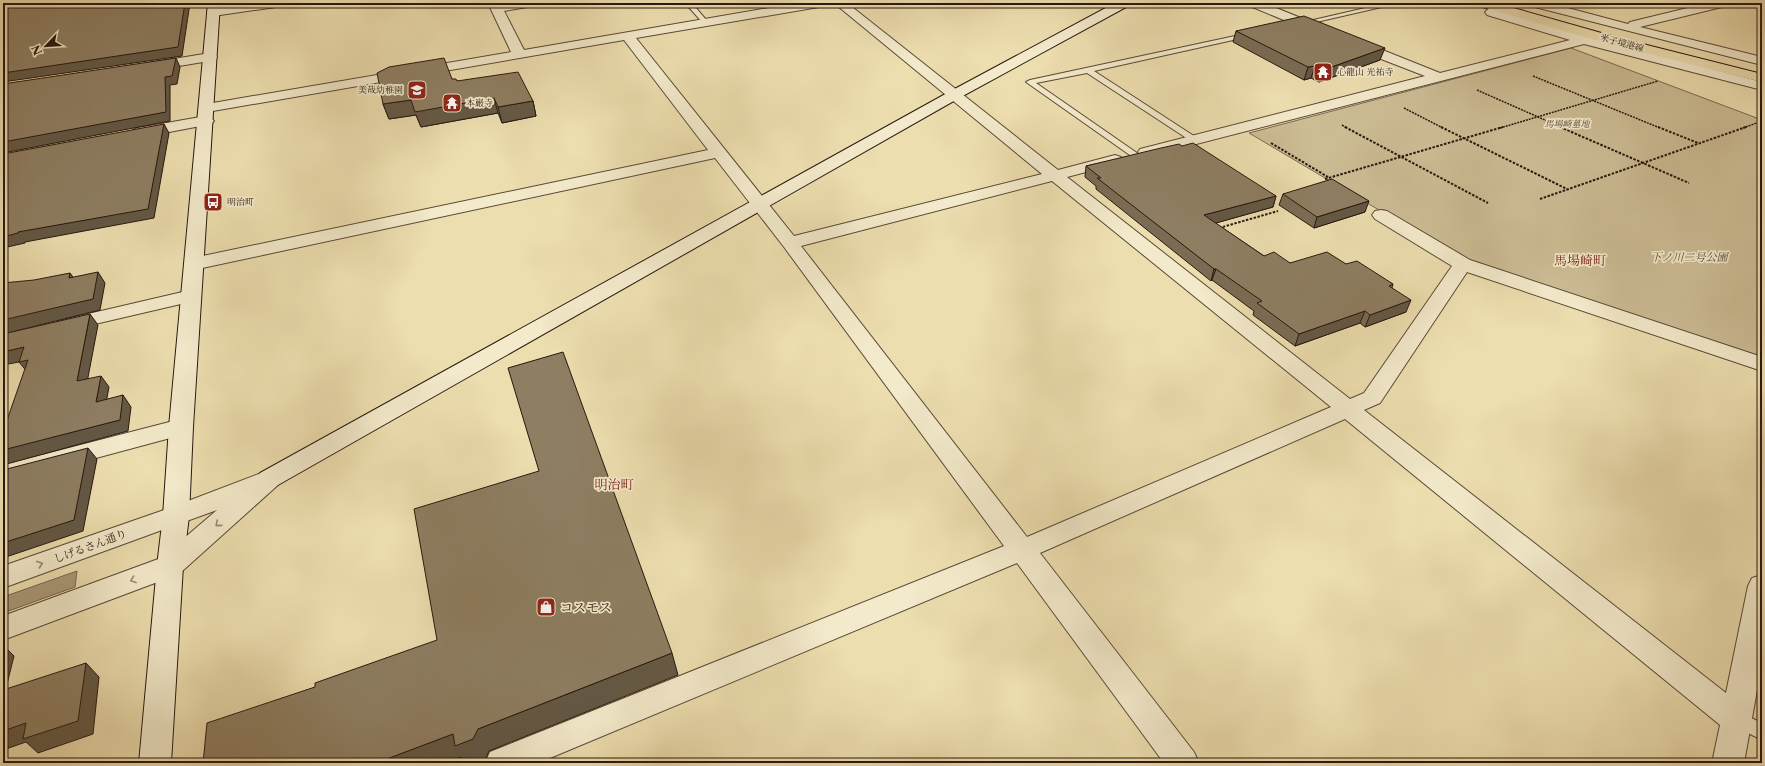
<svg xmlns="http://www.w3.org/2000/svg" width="1765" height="766" font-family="'Libre Caslon Text','Noto Serif JP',serif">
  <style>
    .green { fill: #ccbc94; stroke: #7a6a51 }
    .water { fill: #aa9a78; stroke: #76664e }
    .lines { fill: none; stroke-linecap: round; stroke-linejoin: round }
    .lane-casing { stroke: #594936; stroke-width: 2 }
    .street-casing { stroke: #594936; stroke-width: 2 }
    .secondary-casing { stroke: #28170e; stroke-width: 2 }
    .primary-casing { stroke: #28170e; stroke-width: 2 }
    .path-far1 { stroke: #28170e; stroke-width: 1.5; stroke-dasharray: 2 1; stroke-linecap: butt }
    .path { stroke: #28170e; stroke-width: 2; stroke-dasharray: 2.5 1.5; stroke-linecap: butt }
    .lane { fill: #f3eacb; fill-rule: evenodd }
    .street { fill: #f3eacb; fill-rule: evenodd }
    .secondary { fill: #f3eacb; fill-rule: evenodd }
    .primary { fill: #eddeaf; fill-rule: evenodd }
    .wall { fill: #7a6c54; stroke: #28170e }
    .shaded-wall { fill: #635845; stroke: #28170e }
    .building { fill: #8e7e62; stroke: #28170e }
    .oneway { stroke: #988b76 }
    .labels { text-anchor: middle; stroke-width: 3.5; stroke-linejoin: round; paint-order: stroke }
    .far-street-label { font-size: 9px; fill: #28170e; stroke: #f3eacb }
    .far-poi-label { font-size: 9px; fill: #28170e; stroke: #f3eacb; text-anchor: start }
    .far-park-label { font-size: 9px; font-style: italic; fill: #594936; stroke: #f3eacb }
    .park-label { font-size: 11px; font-style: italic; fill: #594936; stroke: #f3eacb }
    .street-label { font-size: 11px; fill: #28170e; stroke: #f3eacb }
    .quarter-label { font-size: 13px; fill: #7a1f14; stroke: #f3eacb }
    .near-poi-label { font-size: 13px; fill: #28170e; stroke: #f3eacb; text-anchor: start }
  </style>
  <rect width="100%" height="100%" fill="#eddeaf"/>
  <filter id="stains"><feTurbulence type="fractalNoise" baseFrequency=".005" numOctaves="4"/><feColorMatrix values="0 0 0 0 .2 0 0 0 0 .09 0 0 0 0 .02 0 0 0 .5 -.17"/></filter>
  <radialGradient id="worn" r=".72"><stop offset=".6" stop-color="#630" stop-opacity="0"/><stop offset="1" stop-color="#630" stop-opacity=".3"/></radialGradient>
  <path class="green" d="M1571 48 1762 120V358L1468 259 1384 210H1379L1249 133Z"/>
  <path class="water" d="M77 571 75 587 3 613V597Z"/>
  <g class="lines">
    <g class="lane-casing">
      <g id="lane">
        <path d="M528 3H543L540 5 497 12 494 10 497 8Z"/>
        <path d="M685 3H692L707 21V23H703Z"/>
        <path d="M1387 3H1399L1299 26 1296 24Z"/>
        <path d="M1249 33 1251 34V36L1094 71 1197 138 1198 140 1197 142 1194 143 1087 73 1036 83 1137 153 1138 155 1134 158 1026 82 1030 80Z"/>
        <path d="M1736 711 1762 723V740L1730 724 1728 719 1730 714Z"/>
      </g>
    </g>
    <g class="street-casing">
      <g id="street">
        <path d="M251 3H282L280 6 276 7 213 16 209 15 207 12 209 9 213 8Z"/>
        <path d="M488 3H500L524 50 798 3H825L823 6 819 7 636 38 794 236 1042 174 834 3H847L1058 170 1115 155 1121 157 1123 160 1121 163 1067 177 1350 399 1364 393 1452 266 1375 219 1372 215 1375 211 1381 210 1387 211 1470 260 1762 357V371L1467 272 1380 403 1364 410 1726 693 1748 586 1752 578 1762 575V662L1744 763H1712L1720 725 1345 419 1040 553 1194 752 1199 763H1164L1017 563 538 763H485L490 752 1004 546 784 247 715 158 193 270 186 268 184 264 186 260 193 258 708 150 624 40 207 112 202 111 200 108 202 105 207 104 511 52ZM1052 181 1331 407 1027 537 801 246Z"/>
        <path d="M1248 3H1264L1323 27 1325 30 1323 33H1315L1250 6Z"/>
        <path d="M1498 3 1502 4 1504 7 1500 11 1589 37 1762 82V90L1584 44 1146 157 1140 155 1138 152 1140 149 1425 76 1350 47 1348 44 1350 41H1360L1440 73 1570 40 1487 15 1485 12 1494 4Z"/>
        <path d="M1529 3H1549L1628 24 1630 22 1708 3H1728L1726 6 1640 27 1762 57V65L1531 6Z"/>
        <path d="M210 53 215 54 217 57 215 60 149 71 144 70 142 67 144 64 149 63Z"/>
        <path d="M206 116 211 118 214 121 211 124 138 138 133 136 130 133 133 130 138 128Z"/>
        <path d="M191 290 198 292 201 296 198 300 65 331 58 329 55 325 58 321Z"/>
        <path d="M181 419 189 421 193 427 189 433 3 483V465Z"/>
        <path d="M269 470 278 473 281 479 278 485 179 574 3 640V616L161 558 217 510 3 588V566L167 509Z"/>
      </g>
    </g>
    <g class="secondary-casing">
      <g id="secondary">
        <path d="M208 3H220L193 427 189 516 183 566 171 763H139L157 566 163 516 169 427Z"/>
        <path d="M1115 3H1130L1128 6 959 98 278 485 269 488 260 485 257 479 260 473 949 92Z"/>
      </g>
    </g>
    <g class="primary-casing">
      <path id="primary" d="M1477 3H1496L1619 38 1762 74V82L1609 44 1479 6Z"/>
    </g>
    <g class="path-far1">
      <path d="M1533 76 1660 128"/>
      <path d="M1477 90 1563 128"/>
      <path d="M1404 108 1443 128"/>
      <path d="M1342 125 1347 128"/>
      <path d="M1500 128 1658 81"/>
      <path d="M1743 128 1762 121"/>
    </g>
    <g class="path">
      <path d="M1345 127 1488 203"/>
      <path d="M1441 127 1567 189"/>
      <path d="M1560 127 1689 183"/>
      <path d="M1658 127 1698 143"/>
      <path d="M1271 143 1328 177"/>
      <path d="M1325 179 1503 127"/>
      <path d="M1540 199 1746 127"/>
      <path d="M1219 228 1278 211"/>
    </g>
    <use href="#lane" class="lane"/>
    <use href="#street" class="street"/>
    <use href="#secondary" class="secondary"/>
    <use href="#primary" class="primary"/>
  </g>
  <g class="wall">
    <path d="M1236 31 1380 60 1319 82 1311 78 1304 80 1233 42Z"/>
    <path d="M452 79 457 81 533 101 536 116 502 123 498 113 421 127 416 115 389 119 383 104Z"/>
    <path d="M1182 146 1276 196 1273 207 1215 223 1264 256 1290 263 1346 264 1393 284 1392 288 1406 312 1365 327 1360 323 1295 346 1253 315 1254 311 1212 280 1211 281 1096 189V186L1085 177 1086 166Z"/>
    <path d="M1283 194 1365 212 1314 228 1279 205Z"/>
  </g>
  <g class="shaded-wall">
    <path d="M185 3H190L182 56 3 82V73Z"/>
    <path d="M1385 48 1380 60 1319 82 1323 70Z"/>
    <path d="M176 58 180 67 177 84 170 85V121L3 153V142L165 77Z"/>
    <path d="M1315 66 1311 78 1304 80 1308 67Z"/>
    <path d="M494 98 498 113 421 127 416 115 389 119 383 104 411 100Z"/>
    <path d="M533 101 536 116 502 123 498 107Z"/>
    <path d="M164 124 169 133 154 218 25 242V243L3 248V237L18 232Z"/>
    <path d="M1276 196 1273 207 1202 227 1204 215Z"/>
    <path d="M1369 201 1365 212 1314 228 1317 217Z"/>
    <path d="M1214 269H1216L1212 280 1211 281Z"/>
    <path d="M98 272 105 283 100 310 3 334V320Z"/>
    <path d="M70 273 78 284 69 278Z"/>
    <path d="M1411 300 1406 312 1365 327 1370 315Z"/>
    <path d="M1365 311 1360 323 1295 346 1299 334Z"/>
    <path d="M90 314 98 325 85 393 77 381Z"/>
    <path d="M24 347 28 360V373L19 362 3 365V352Z"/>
    <path d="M101 376 109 387 104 414 96 402Z"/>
    <path d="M123 395 131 407 128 431 3 465V450Z"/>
    <path d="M88 448 97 459 83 531 3 558V543Z"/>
    <path d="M3 645 14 656 3 700Z"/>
    <path d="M672 653 678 675 489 751 485 760 478 763H465L461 757 445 763H376L453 734 478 729Z"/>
    <path d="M86 663 99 677 93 734 38 753 26 742 3 750V731Z"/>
  </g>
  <g class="building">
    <path d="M12 3H185L178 47 3 73V4Z"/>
    <path d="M1304 16 1385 48 1323 70 1315 66 1308 67 1236 31Z"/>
    <path d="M176 58 172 76 165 77 166 112 3 142V84Z"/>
    <path d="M444 58 452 79H456L457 81 518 72 533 101 498 107 494 98 415 112 411 100 383 104 377 73 389 67Z"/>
    <path d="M164 124 148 209 18 232V233L3 237V154Z"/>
    <path d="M1193 143 1276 196 1204 215 1264 256 1274 252 1290 263 1327 252 1346 264 1357 261 1393 284 1389 286 1411 300 1370 315 1365 311 1299 334 1257 303 1262 301 1216 269H1214L1097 178H1101L1086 166 1161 148 1179 144 1182 146Z"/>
    <path d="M1332 179 1369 201 1317 217 1283 194Z"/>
    <path d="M98 272 93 299 3 320V283L34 280 70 273 69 278Z"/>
    <path d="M90 314 77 381 101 376 96 402 123 395 120 420 3 450V424L6 423 28 360 19 362 24 347 3 352V334Z"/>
    <path d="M563 352 672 653 478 729 473 739 455 746 453 734 376 763H203L207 723 315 687V683L437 640 414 509 539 471 508 368Z"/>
    <path d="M88 448 74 520 3 543V470Z"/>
    <path d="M86 663 78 721 23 739 26 723 3 731V690Z"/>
  </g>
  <defs><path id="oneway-chevron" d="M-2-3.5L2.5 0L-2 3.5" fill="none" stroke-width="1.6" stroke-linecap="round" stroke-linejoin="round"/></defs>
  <g class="oneway">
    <use href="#oneway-chevron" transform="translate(218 524) rotate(139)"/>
    <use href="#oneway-chevron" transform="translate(40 564) rotate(-20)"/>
    <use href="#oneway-chevron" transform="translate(133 580) rotate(160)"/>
  </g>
  <defs>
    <g id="temple-square" transform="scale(1)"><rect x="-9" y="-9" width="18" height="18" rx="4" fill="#8f2418" stroke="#f3eacb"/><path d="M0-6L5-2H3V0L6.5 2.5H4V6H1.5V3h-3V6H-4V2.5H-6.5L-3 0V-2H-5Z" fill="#fff"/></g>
    <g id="school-square" transform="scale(1)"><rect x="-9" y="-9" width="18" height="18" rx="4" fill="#8f2418" stroke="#f3eacb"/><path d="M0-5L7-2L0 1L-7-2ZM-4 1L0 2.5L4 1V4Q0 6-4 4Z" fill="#fff"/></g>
    <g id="bus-square" transform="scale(1)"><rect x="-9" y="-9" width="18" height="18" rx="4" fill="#8f2418" stroke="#f3eacb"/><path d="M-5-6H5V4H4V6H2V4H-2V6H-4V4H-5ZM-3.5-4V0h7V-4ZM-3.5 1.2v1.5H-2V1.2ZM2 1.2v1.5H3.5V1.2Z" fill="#fff"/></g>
    <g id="shop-square" transform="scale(1)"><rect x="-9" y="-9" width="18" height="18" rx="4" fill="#8f2418" stroke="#f3eacb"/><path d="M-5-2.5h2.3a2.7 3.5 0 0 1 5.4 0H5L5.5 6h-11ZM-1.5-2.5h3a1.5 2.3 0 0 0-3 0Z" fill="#fff"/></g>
  </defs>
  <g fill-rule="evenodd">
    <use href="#temple-square" x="1323" y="72"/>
    <use href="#school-square" x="417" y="90"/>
    <use href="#temple-square" x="452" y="103"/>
    <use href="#bus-square" x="213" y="202"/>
    <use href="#shop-square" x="546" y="607"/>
  </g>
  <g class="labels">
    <g class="far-street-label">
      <text transform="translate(1622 43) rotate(15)" y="3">米子境港線</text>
    </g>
    <g class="far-poi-label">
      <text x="1337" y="75">心龍山 光祐寺</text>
      <text x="403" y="93" text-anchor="end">美哉幼稚園</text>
      <text x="466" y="106">本巌寺</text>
      <text x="227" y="205">明治町</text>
    </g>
    <g class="far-park-label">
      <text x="1567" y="127">馬場崎墓地</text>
    </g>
    <g class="park-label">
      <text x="1689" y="261">下ノ川二号公園</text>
    </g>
    <g class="street-label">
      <text transform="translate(90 546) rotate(-20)" y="4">しげるさん通り</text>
    </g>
    <g class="quarter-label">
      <text x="1580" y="265">馬場崎町</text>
      <text x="614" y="489">明治町</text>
    </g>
    <g class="near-poi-label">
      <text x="560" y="612">コスモス</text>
    </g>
  </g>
  <rect width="1765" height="766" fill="none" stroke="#eddeaf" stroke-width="16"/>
  <rect x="4" y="4" width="1757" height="758" fill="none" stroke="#28170e" stroke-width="2"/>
  <rect x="8" y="8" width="1749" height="750" fill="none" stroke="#28170e"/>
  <g transform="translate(46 46) rotate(245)" stroke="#f3eacb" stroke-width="3" paint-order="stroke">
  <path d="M0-3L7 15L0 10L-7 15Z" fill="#28170e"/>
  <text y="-6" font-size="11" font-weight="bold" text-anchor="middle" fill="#28170e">N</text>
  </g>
  <rect width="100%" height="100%" filter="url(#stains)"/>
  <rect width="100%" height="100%" fill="url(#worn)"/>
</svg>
